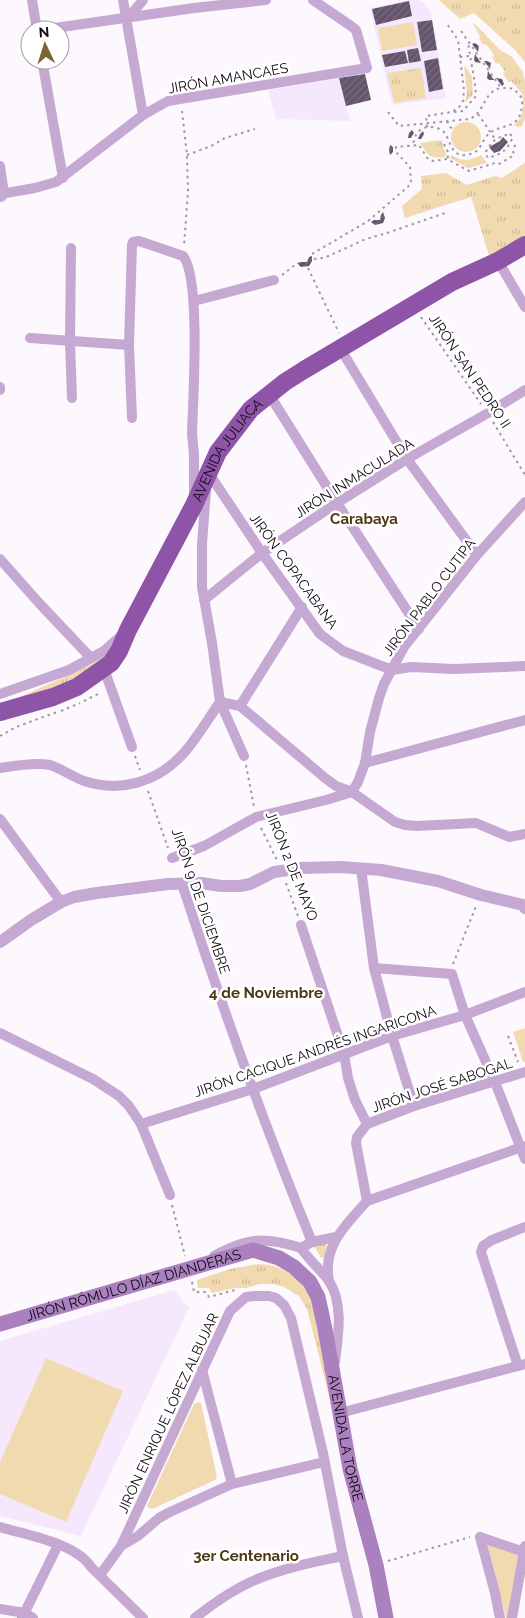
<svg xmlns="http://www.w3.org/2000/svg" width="525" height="1618" font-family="Raleway,sans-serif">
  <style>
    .built { fill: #f5e8fd }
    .grass { fill: url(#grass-tufts) }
    .green { fill: #f2dab0 }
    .building { fill: url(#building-hatch) }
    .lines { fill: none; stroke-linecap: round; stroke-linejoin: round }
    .path { stroke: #9e99a0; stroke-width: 2; stroke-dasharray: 2.5 4; stroke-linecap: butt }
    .minor { stroke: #c5a9d3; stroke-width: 10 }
    .tertiary { stroke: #c5a9d3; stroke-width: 12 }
    .secondary { stroke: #aa80be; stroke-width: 15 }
    .trunk { stroke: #8e54a7; stroke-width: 18 }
    .labels { text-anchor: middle; stroke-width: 5; stroke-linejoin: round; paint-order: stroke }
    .street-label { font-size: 14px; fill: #0f0912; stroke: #fff }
    .neighbourhood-label { font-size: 15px; font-weight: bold; fill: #4c3913; stroke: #fff }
  </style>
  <defs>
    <pattern id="grass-tufts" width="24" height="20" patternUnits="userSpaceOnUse" patternTransform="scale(1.25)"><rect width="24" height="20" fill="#f2dab0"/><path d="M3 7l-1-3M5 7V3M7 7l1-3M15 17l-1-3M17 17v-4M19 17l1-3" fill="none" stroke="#ceba96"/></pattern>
    <pattern id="building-hatch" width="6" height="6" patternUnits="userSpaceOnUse" patternTransform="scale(1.25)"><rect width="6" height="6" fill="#63536b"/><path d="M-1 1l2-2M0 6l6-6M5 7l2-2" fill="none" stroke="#786c7e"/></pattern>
  </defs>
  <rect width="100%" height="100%" fill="#fcf8fe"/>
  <g class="built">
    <path d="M407 0H419L424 3 431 12 446 98 392 105 370 8Z"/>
    <path d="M339 78 350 121 276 119 268 90Z"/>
    <path d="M174 1290 189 1308 81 1536 0 1516V1341Z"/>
  </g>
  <g class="grass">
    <path d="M439 0H525V62L516 51 474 13 460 19Z"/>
    <path d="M474 23 500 50 512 57 523 72 525 82V119L522 126 518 127 514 125C523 118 525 105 522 94 520 90 515 86 511 81L508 82 503 73 505 72 499 63 496 64 492 57 494 55 486 44 483 45 479 38 480 36 473 24Z"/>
    <path d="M464 65 472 76 473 95 464 103 467 94Z"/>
    <path d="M421 68 426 98 394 103 387 73Z"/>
    <path d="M441 140 446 154 445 157C429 159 429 156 420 143Z"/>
    <path d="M451 155C462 162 470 161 481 155L487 163 468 168 450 158Z"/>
    <path d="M525 163V243L491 262 471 197 405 218 402 206 422 189 421 176 446 173 467 185 495 176 502 178Z"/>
    <path d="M108 653 89 678 0 706 82 669Z"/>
    <path d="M326 1243 327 1245 324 1257 321 1258 314 1246Z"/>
    <path d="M258 1264C281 1264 302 1278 312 1299L335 1420 307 1309 299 1296 284 1287 274 1284H260L246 1288H235L212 1293 209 1288H198L197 1280 230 1269Z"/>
  </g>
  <g class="green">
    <path d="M413 22 417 45 382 51 378 28Z"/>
    <circle cx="466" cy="137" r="15"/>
    <path d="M525 1028V1062H523L513 1032Z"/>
    <path d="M46 1358 123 1391 66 1522 0 1494V1462Z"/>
    <path d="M198 1402 201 1403 217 1477 215 1480 152 1509 149 1508 147 1506 194 1404Z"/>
    <path d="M487 1544 525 1552 514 1618H506Z"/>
  </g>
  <g class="building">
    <path d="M409 1 412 16 376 25 372 9Z"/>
    <path d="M432 20 437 50 422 52 417 22Z"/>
    <path d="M472 44 475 43 479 46 478 52Z"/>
    <path d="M418 48 421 61 409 63 407 50Z"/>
    <path d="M405 51 408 63 385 67 382 55Z"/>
    <path d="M475 54 481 63 475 62 474 59Z"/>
    <path d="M438 58 443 89 429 92 424 61Z"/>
    <path d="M484 61H487L491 63 490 69Z"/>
    <path d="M488 71 494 80H489L487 78Z"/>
    <path d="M365 74 371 100 346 106 339 78Z"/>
    <path d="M496 78 502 79 504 84 502 86Z"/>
    <path d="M412 130 414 133 411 138H408L409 133Z"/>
    <path d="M423 131 424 134 421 139H418L420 134Z"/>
    <path d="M503 137 508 142 500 151 494 153 489 147 500 141Z"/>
    <path d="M390 145 393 147V152L390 155 389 150Z"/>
    <path d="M383 212 385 218 383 223 375 225 371 222 374 220H380L381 215Z"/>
    <path d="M312 256V261L309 266 301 267 297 263 301 262H307L309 257Z"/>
  </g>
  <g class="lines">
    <g class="path">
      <path d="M461 31 501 88"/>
      <path d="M460 57 470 56"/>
      <path d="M182 111 187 155 188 191 184 246"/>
      <path d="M388 112 399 126 470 119C488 110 483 82 513 89 519 93 523 98 522 105 520 131 502 123 490 133 480 140 483 153 466 155 451 157 451 141 444 132 438 126 425 125 419 131 415 134 414 140 413 145"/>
      <path d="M454 112 463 111 476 96C475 77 470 60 468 41"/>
      <path d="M478 114 495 139"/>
      <path d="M447 121 450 127 455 130"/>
      <path d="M427 127 426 116 452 112 460 106 463 101 464 90 458 40 447 24"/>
      <path d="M510 134 513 137C506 152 503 153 488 158L485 153C493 140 495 138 510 134Z"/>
      <path d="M444 144 449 154 447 159"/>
      <path d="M187 155 211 146 225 138 255 129"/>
      <path d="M312 254 368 221 411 184 410 167 396 152V147L419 145 428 159 433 161 447 159 469 171 495 163 499 164 514 155 513 150 516 143"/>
      <path d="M314 259 324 258 366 239 387 233 448 212"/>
      <path d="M308 268 339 333"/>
      <path d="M282 275 296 264"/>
      <path d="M421 317 481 404"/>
      <path d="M493 422 525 475"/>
      <path d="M84 701 100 693"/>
      <path d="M61 711 80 703"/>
      <path d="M0 736 16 727 57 712"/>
      <path d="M135 756 140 770"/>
      <path d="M246 765 254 807"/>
      <path d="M148 791 168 848"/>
      <path d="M261 828 277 860"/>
      <path d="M286 883 298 916"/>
      <path d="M453 964 476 906"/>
      <path d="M508 1036 518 1062"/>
      <path d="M172 1205 185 1256"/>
      <path d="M192 1282 194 1292H206L209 1297 235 1290"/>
      <path d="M388 1561 470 1537"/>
    </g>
    <g class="minor">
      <path d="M32 0 37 30"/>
      <path d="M123 0 143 115"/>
      <path d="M129 17 143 0"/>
      <path d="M41 30 194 8 266 0"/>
      <path d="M42 60 63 178"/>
      <path d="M0 166 4 194 1 197"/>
      <path d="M0 194 35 188 56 182 143 115 168 101 367 68 356 30 351 26 313 0"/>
      <path d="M71 248 70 342 72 398"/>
      <path d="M498 261 525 307"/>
      <path d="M194 301 274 280"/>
      <path d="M30 338 129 345"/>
      <path d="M340 348 407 459 477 555"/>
      <path d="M0 387V390"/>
      <path d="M269 394 337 503 419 629"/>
      <path d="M132 418 129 345 132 245 133 242 139 241 183 256C201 277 193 401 192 433L194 455V496"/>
      <path d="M208 472 262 553 320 634 343 651 392 670 411 667 454 669 525 666"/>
      <path d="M206 490 202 544V587L212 643 220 702 244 756"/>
      <path d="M0 559 39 603 91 658"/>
      <path d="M204 600 262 553 337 503 407 459 488 413 525 390"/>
      <path d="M104 669 132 747"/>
      <path d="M0 694 69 670 104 651 123 634"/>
      <path d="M240 706 302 607"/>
      <path d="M365 763 525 720"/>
      <path d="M0 768C13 766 36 762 50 765 60 768 73 777 84 781 120 793 157 782 182 755 196 740 208 719 220 702L240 706 325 778 336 786 352 792 395 822 405 825 417 826 476 823 509 837 525 834"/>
      <path d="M0 819 61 902"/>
      <path d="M172 858 204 846 256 817 326 800 352 792 358 782 365 763 370 732 379 698 384 684 404 647 477 555 525 502"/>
      <path d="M361 868 374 968 392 1036 414 1106"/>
      <path d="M182 884C221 1004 264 1124 312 1242L301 1248"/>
      <path d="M301 925 344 1054 348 1078 355 1100 367 1124 357 1137 356 1143 367 1201C346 1225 322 1246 329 1281"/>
      <path d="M374 968 452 974 465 1015 495 1082 525 1159"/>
      <path d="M0 1033 93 1079 119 1096 129 1106 141 1124 170 1195"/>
      <path d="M141 1124 253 1089 392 1036 465 1015 525 992"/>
      <path d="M367 1124 414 1106 525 1072"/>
      <path d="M367 1201 525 1146"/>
      <path d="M312 1242 336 1237"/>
      <path d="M214 1256C247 1238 264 1236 301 1248 309 1260 320 1269 329 1281 344 1304 338 1337 335 1362"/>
      <path d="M518 1366 481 1252 483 1246 492 1240 525 1227"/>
      <path d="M202 1370 232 1484"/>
      <path d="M340 1413 525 1364"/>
      <path d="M0 1527C26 1535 76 1543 91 1567L143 1618"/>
      <path d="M480 1537 495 1593 500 1618"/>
      <path d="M480 1537 524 1552"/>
      <path d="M121 1546 230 1311 246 1297 254 1296H269L276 1298 284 1305 291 1318 323 1453 343 1556 358 1618"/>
      <path d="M100 1575 121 1546 138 1536 159 1518 170 1512 232 1484 324 1462"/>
      <path d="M0 1609 25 1613 33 1618"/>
      <path d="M22 1618 58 1545"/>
      <path d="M195 1618C215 1602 237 1587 260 1578 287 1567 315 1562 343 1556"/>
      <path d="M512 1618 525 1546"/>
    </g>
    <path class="tertiary" d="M0 942 31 920 61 902 74 897 97 893 168 884 201 883 221 886H240L250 884 274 872 302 868 341 867 381 870 438 881 481 895 523 905 525 908"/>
    <path class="secondary" id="s1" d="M0 1324 253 1250 279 1258 294 1267 310 1282 318 1297 325 1329 350 1469 376 1565 386 1618"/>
    <path class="trunk" id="s2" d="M0 712 53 697 77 687 111 663 119 651 128 630 194 505 218 452 251 409 285 382 304 370 452 282 498 261 525 245"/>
  </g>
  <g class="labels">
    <g class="street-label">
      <text transform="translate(228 78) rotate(-10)" y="5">JIRÓN AMANCAES</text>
      <text transform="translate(470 371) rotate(56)" y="5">JIRÓN SAN PEDRO II</text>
      <text dy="5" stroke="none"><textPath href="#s2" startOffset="366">AVENIDA JULIACA</textPath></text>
      <text transform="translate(354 478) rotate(-32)" y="5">JIRÓN INMACULADA</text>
      <text transform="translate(294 571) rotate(54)" y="5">JIRÓN COPACABANA</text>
      <text transform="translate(429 597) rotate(-53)" y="5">JIRÓN PABLO CUTIPA</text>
      <text transform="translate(292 866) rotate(68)" y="5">JIRÓN 2 DE MAYO</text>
      <text transform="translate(201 901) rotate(71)" y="5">JIRÓN 9 DE DICIEMBRE</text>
      <text transform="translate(315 1051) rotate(-19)" y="5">JIRÓN CACIQUE ANDRÉS INGARICONA</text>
      <text transform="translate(442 1085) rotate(-18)" y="5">JIRÓN JOSÉ SABOGAL</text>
      <text dy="5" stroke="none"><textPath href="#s1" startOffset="139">JIRÓN RÓMULO DÍAZ DIANDERAS</textPath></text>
      <text transform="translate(168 1413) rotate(-65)" y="5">JIRÓN ENRIQUE LÓPEZ ALBUJAR</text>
      <text dy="5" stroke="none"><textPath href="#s1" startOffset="491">AVENIDA LA TORRE</textPath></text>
    </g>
    <g class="neighbourhood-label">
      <text x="364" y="524">Carabaya</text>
      <text x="266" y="998">4 de Noviembre</text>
      <text x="246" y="1561">3er Centenario</text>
    </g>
  </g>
  <g transform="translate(45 45) rotate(356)"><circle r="24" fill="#ffffff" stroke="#9f9da0"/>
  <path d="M0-4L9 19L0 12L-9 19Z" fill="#7c6334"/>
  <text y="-8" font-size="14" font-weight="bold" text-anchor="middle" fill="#0f0912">N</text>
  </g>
</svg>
